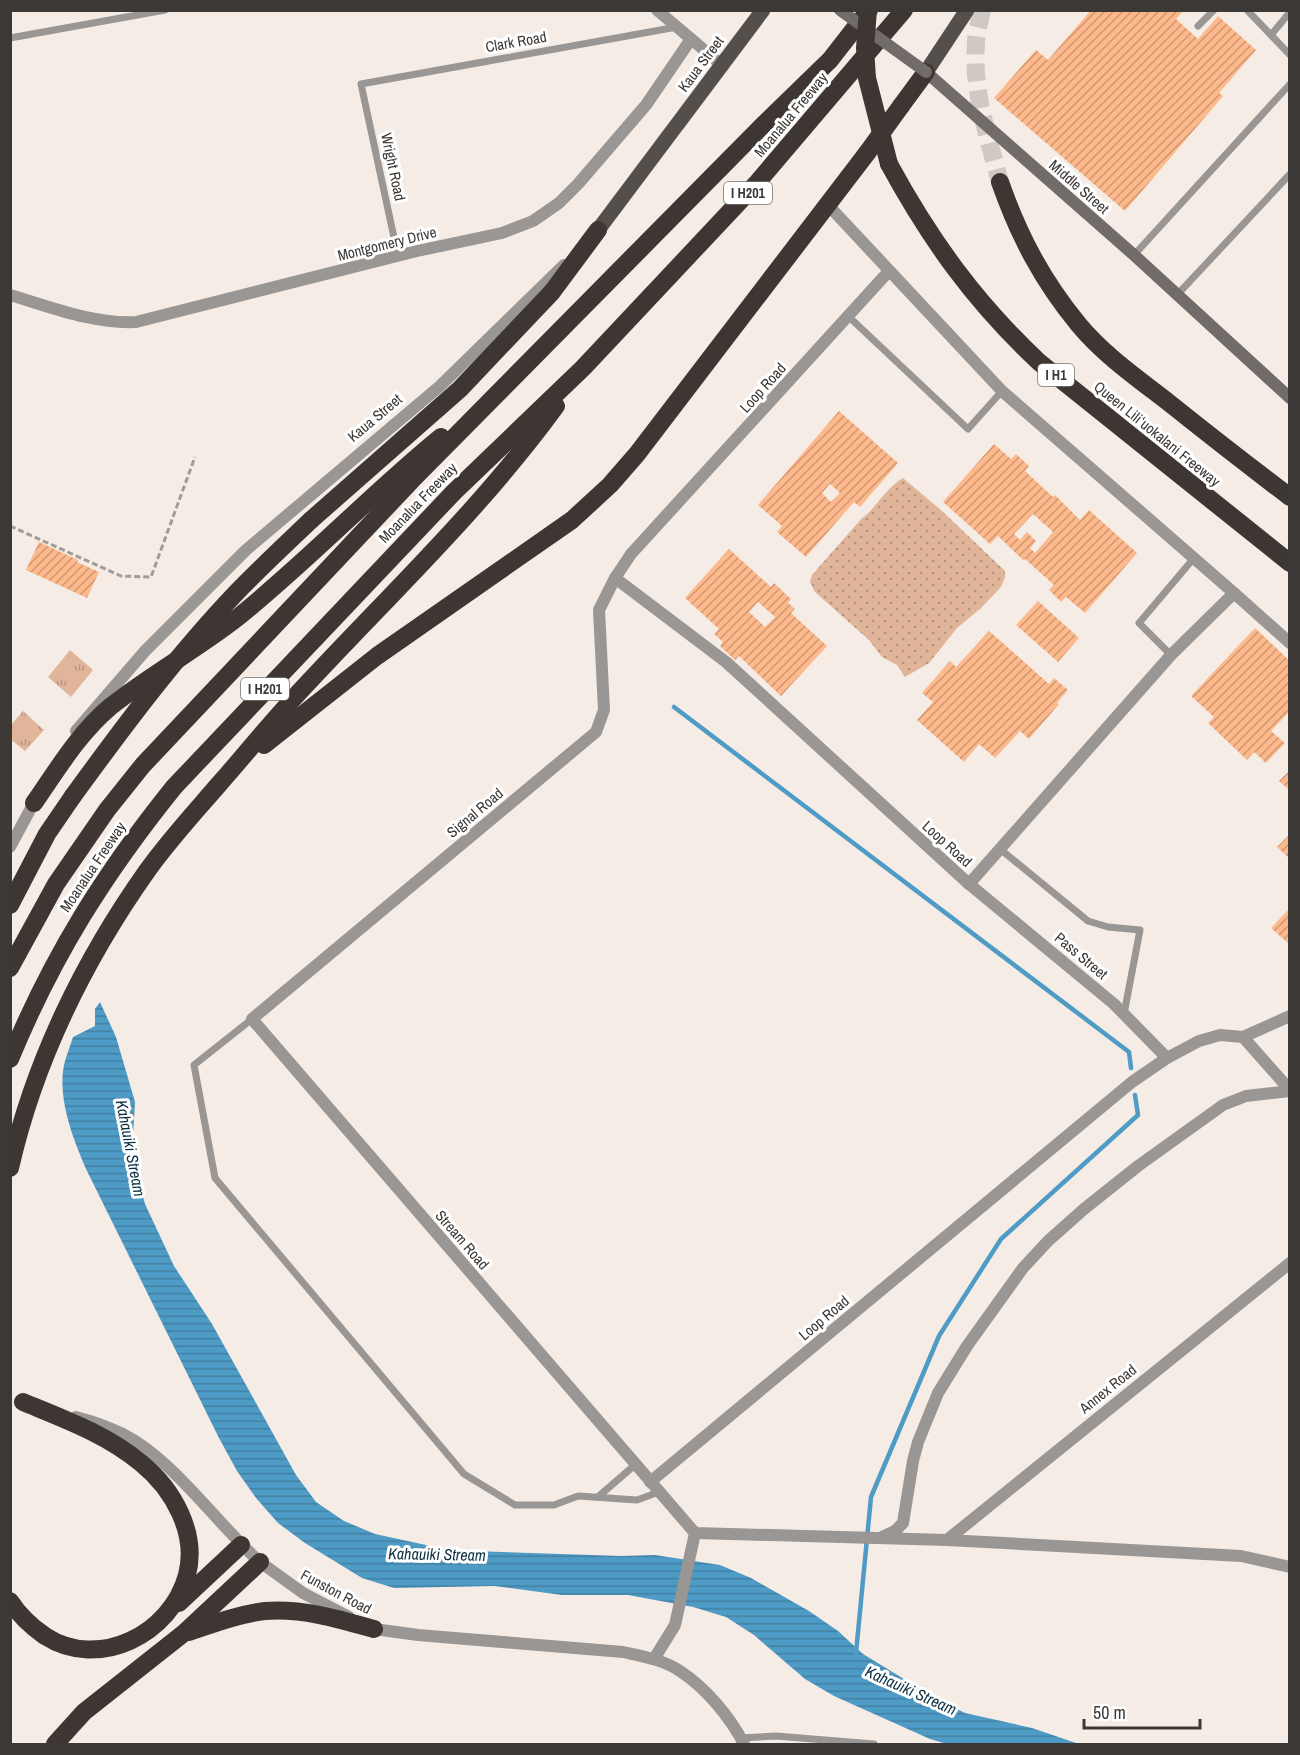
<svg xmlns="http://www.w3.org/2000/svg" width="1300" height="1755" font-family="'Archivo Narrow',sans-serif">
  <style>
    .grass { fill: url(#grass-dots) }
    .park { fill: url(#park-tufts) }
    .water { fill: url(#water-rules) }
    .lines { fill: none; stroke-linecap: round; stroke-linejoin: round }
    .stream { stroke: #4e9bc6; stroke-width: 4.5 }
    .building { fill: url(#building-hatch); fill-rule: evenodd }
    .motorway-tunnel { stroke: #d0c8c3; stroke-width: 18; stroke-dasharray: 18 9; stroke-linecap: butt }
    .path { stroke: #a29b97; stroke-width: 3; stroke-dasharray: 6 3; stroke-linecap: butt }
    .service { stroke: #999693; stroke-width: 7 }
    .minor { stroke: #999693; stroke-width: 12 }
    .tertiary { stroke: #999693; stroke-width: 12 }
    .secondary { stroke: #716c69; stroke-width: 12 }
    .primary { stroke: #554f4b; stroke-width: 15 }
    .motorway { stroke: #3d3632; stroke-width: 18 }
    .secondary-bridge { stroke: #716c69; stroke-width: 12 }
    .motorway-bridge { stroke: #3d3632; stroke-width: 18 }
    .labels { text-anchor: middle; stroke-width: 6; stroke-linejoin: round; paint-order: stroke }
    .shield { fill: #fff; stroke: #767472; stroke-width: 1.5 }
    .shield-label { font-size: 14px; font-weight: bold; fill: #3b3835 }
    .street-label { font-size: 15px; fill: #3b3835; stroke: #fff }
    .water-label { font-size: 16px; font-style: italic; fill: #0e3144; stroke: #fff }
  </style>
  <defs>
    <pattern id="grass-dots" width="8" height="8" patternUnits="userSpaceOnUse" patternTransform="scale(1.5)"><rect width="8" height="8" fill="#e0b59a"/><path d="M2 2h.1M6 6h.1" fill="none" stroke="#b7947e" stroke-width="1.8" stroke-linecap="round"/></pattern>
    <pattern id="park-tufts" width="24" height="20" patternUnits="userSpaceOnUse" patternTransform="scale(1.5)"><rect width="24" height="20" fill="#e0b59a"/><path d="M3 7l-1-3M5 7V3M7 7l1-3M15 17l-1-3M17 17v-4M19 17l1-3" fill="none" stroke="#b7947e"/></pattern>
    <pattern id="water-rules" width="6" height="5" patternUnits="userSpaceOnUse" patternTransform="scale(1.5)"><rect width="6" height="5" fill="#4e9bc6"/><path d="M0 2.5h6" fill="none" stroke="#427fa2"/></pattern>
    <pattern id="building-hatch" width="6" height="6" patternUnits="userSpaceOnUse" patternTransform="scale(1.5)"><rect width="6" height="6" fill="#fdb98b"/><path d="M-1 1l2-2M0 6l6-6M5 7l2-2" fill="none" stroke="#ce9772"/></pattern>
  </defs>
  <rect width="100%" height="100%" fill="#f5ece6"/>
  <path class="grass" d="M903 478 942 511 1005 571V577L1001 587 981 608 957 628 929 663 905 677 897 665 882 657 869 640 815 592 810 582 812 575 862 518C878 507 884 489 903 478Z"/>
  <g class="park">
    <path d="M70 650 93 670 71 697 48 677Z"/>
    <path d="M23 711 44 730 25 751 10 739 11 725Z"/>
  </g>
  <path class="water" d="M100 1002 116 1037 135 1102 133 1136 136 1171 145 1204 174 1266 212 1324 296 1475 316 1502 344 1521 375 1534 440 1548 473 1551 621 1556 655 1555 720 1565 751 1578 809 1611 838 1631 863 1654 935 1698 965 1713 1032 1728 1079 1744H947L930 1739 834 1696 805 1679 754 1635 726 1617 693 1607 628 1595H562L494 1586 394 1588 362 1578 305 1543 278 1523 256 1498 237 1471 219 1438 87 1171C74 1141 57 1099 64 1065 66 1056 70 1047 73 1037L95 1026V1009Z"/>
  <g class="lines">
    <g class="stream">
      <path d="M674 707 1129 1052 1131 1068"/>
      <path d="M856 1653 871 1497 939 1336 1001 1239 1138 1115 1135 1095"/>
    </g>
  </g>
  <g class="building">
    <path d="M1091 10H1184L1176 19 1198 39 1218 16 1256 50 1219 93 1223 96 1125 211 994 98 1036 50 1048 60Z"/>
    <path d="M839 411 898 463 860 507 854 502 806 557 777 532 782 526 758 505ZM830 484 840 493 831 502 822 493Z"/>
    <path d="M994 444 1011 459 1016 454 1029 466 1025 471 1053 497 1055 495 1080 520 1089 510 1137 553 1085 613 1066 597 1061 602 1049 590 1054 585 1025 559 1023 560 998 536 990 544 943 502ZM1033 514 1053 532 1035 553 1030 548 1036 541 1027 532 1020 540 1014 534Z"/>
    <path d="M39 542 78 560 77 562 99 572 87 598 26 570Z"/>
    <path d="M729 549 771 587 774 583 791 599 788 603 795 609 791 613 827 646 781 696 739 656 735 660 720 646 723 642 714 634 719 629 685 598ZM758 602 775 617 765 627 749 612Z"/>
    <path d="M1038 601 1079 638 1058 662 1016 625Z"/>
    <path d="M1255 628 1290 661V711L1271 731 1285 743 1266 763 1254 752 1247 760 1208 723 1214 717 1191 696Z"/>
    <path d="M989 631 1049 684 1054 678 1068 690 1057 703 1059 704 1029 739 1020 731 995 758 979 744 964 762 917 720 933 702 922 693 950 661 956 667Z"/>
    <path d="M1290 770V791L1279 781Z"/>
    <path d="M1290 834V859L1277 847Z"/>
    <path d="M1290 908V945L1271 928Z"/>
  </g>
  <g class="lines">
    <path class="motorway-tunnel" d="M982 10C980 21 976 32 976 43 972 90 988 137 1000 182"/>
    <path class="path" d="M10 526 121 576 151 577 195 457"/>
    <g class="service">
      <path d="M1247 10 1271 35 1290 12"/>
      <path d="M1198 26 1214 10"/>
      <path d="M1271 35 1290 55"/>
      <path d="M10 38 165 10"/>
      <path d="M1134 255 1290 84"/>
      <path d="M398 256 361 84 677 27"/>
      <path d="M1177 295 1290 174"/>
      <path d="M848 316 968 429 1002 391"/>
      <path d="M1171 655 1139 623 1194 558"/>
      <path d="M1000 849 1088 921 1108 927 1140 930 1124 1014"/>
      <path d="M252 1019 194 1065 215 1178 464 1474 515 1505H554L578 1496 637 1500 659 1492"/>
      <path d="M599 1496 636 1464"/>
      <path d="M740 1738 776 1736 874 1744"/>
    </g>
    <g class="minor">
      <path d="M657 10 723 66"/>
      <path d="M889 271 631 554 615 578 599 610 604 710 596 732 252 1019 695 1533 947 1540 1241 1556 1290 1567"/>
      <path d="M10 295C51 307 93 324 136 322L417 251 502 233 533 221 559 203 578 184 646 105 691 39"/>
      <path d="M615 578 726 662 969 884 1171 655 1234 593 1002 391 828 205"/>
      <path d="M1234 593 1290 643"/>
      <path d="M969 884 1114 1004 1167 1058"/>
      <path d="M1243 1037 1290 1090"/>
      <path d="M650 1482 1132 1082 1167 1058 1199 1041 1220 1035 1243 1037 1290 1016"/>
      <path d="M882 1537 895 1531 903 1523 913 1461 918 1442 938 1393 967 1346 1023 1268 1048 1241 1084 1209 1138 1166 1223 1105 1246 1096 1290 1091"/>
      <path d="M947 1540 1290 1263"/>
      <path d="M260 1562 303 1593 349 1617"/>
      <path d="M368 1626 374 1629 418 1635 623 1652C641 1656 664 1660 680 1671 706 1688 730 1717 744 1744"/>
      <path d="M654 1659 675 1625 695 1533"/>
    </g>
    <g class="tertiary">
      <path d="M76 731 145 651 246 550 440 386 564 265"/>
      <path d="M10 847 37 797"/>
      <path d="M76 1417C92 1421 108 1427 123 1434 173 1459 217 1524 260 1562"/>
    </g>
    <path class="secondary" d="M926 72 1134 255 1290 398"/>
    <g class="primary">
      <path d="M926 72 967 10"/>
      <path d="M598 230 763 10"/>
    </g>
    <g class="motorway">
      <path d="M901 106 926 72"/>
      <path d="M889 164C931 241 975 302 1039 362L1290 563"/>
      <path d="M1000 182C1019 236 1042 280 1079 325 1104 355 1137 378 1168 402 1208 434 1249 466 1290 497"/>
      <path d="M311 520 460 389 552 292 598 230"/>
      <path d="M264 745 377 656 572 520 610 485 637 454 867 153"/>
      <path d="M34 803C57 770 79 733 110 707 150 675 196 650 237 618 308 561 371 494 441 437"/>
      <path d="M10 905 47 834 73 796"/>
      <path d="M10 968 56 884 107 810 143 765 412 480 763 125 830 60 869 10"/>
      <path d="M10 1059C53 955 104 874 174 787L454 492 583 368 756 184 904 10"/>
      <path d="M10 1168C34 1062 84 960 147 871 169 840 195 812 220 783 244 756 267 727 292 700 381 603 478 513 556 406"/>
      <path d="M10 1601C19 1615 32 1627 45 1636 99 1671 171 1634 187 1575 198 1533 173 1489 141 1463 106 1434 64 1419 23 1402"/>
      <path d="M179 1603 241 1545"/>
      <path d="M189 1632C213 1624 239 1614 265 1611 302 1608 339 1619 374 1629"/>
      <path d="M55 1744 84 1712 184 1633 260 1562"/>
    </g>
    <path class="secondary-bridge" d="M840 10 926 72"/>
    <g class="motorway-bridge">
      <path d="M868 10 865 48 867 78 889 164"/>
      <path d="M867 153 901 106"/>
      <path d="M73 796C124 726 176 656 236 593 260 568 286 544 311 520"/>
    </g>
  </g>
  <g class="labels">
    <g class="shield">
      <rect x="724" y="182" width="48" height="22" rx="4.5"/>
      <rect x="1038" y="364" width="36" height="22" rx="4.5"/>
      <rect x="241" y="678" width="48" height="22" rx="4.5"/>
    </g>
    <g class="shield-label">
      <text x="748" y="198">I H201</text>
      <text x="1056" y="380">I H1</text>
      <text x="265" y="694">I H201</text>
    </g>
    <g class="street-label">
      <text transform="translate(516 42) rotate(-10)" y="5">Clark Road</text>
      <text transform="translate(701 64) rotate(-53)" y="5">Kaua Street</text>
      <text transform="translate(791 115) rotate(-50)" y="5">Moanalua Freeway</text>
      <text transform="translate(393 167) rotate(78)" y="5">Wright Road</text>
      <text transform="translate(1079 187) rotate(41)" y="5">Middle Street</text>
      <text transform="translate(387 244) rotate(-14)" y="5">Montgomery Drive</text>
      <text transform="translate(763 388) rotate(-48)" y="5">Loop Road</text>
      <text transform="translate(375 418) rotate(-40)" y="5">Kaua Street</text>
      <text transform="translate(1157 434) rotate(39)" y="5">Queen Liliʻuokalani Freeway</text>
      <text transform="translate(418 503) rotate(-46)" y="5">Moanalua Freeway</text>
      <text transform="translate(475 813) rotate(-40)" y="5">Signal Road</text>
      <text transform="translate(947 844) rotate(42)" y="5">Loop Road</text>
      <text transform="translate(93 867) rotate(-56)" y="5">Moanalua Freeway</text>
      <text transform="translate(1081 956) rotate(40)" y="5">Pass Street</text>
      <text transform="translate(462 1240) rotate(49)" y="5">Stream Road</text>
      <text transform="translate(824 1318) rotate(-40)" y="5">Loop Road</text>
      <text transform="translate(1108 1389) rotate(-39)" y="5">Annex Road</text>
      <text transform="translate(336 1592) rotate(28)" y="5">Funston Road</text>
    </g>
    <g class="water-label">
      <text transform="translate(131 1148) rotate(79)" y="6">Kahauiki Stream</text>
      <text transform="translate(437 1554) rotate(1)" y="6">Kahauiki Stream</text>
      <text transform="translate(911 1690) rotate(24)" y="6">Kahauiki Stream</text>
    </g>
  </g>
  <rect width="1300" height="1755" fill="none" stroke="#3b3835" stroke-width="24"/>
  <path d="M1084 1719v9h116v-9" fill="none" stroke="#3b3835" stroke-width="3"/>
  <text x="1093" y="1719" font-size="18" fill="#3b3835" stroke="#ffffff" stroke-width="4.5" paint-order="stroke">50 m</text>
</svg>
